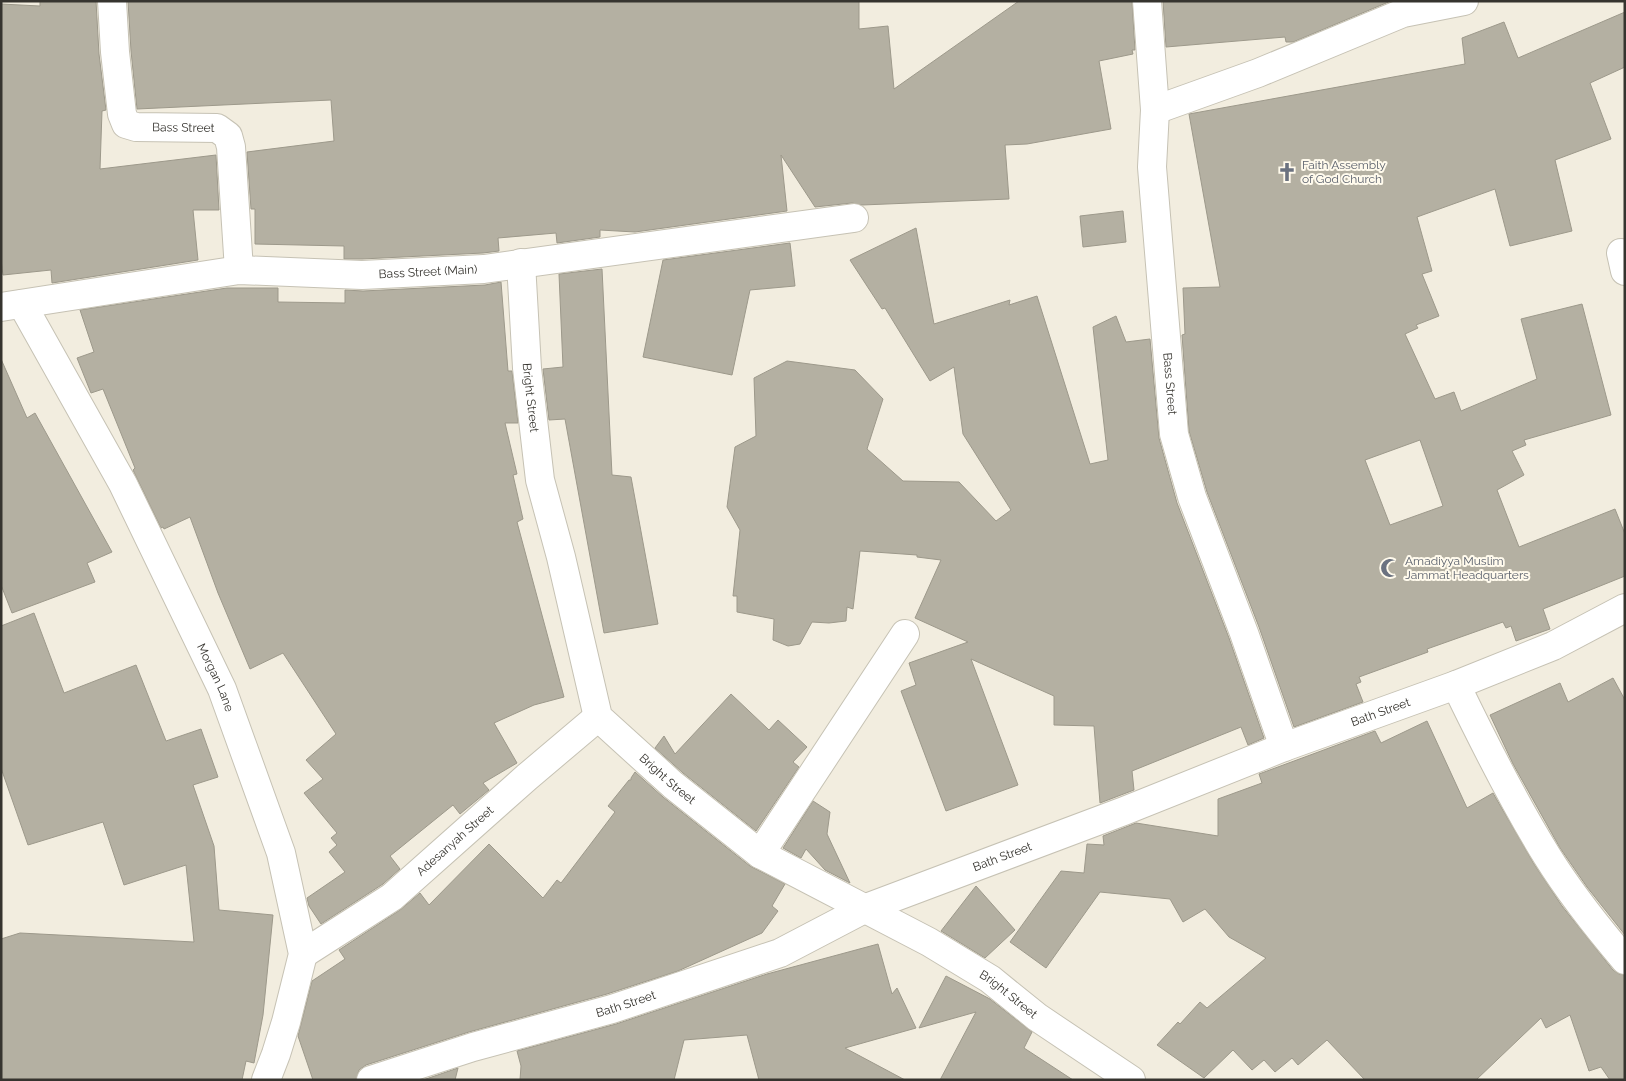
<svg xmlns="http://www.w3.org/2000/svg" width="1626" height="1081" font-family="Raleway,sans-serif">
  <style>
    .building { fill: #b4b0a2; stroke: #9d998b; fill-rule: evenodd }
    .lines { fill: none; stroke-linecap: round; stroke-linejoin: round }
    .minor-casing { stroke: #c6c2b4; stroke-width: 30 }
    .minor { stroke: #fff; stroke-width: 28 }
    .labels { text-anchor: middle; stroke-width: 4; stroke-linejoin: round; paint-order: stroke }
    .street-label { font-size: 12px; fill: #36342f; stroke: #fffaec }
    .worship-label { font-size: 12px; fill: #5b616d; stroke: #fffaec; text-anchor: start }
  </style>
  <rect width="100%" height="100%" fill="#f2eddf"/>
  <g class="building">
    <path d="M40 1H96L99 54 106 110 102 111 100 169 216 155 219 210H193L198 260 52 283 51 270 3 275 1 260V4L40 6Z"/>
    <path d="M128 1H859V29L888 26 894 89 1019 1H1132L1135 50H1132L1133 54 1099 61 1111 129 1027 144 1005 145 1009 199 862 205 852 203 815 207 781 155 787 211 635 232 600 230V237L557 243 556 233 498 238 499 251 483 253 362 259H344V246L255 244V209H251L247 152 334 141 331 100 137 109 131 51Z"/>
    <path d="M1163 1H1391L1293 42H1286L1285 37 1166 47Z"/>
    <path d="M1625 12V67L1590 83 1611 139 1555 160 1572 231 1510 246 1495 189 1417 217 1432 271 1422 274 1439 316 1416 325 1418 328 1405 334 1435 399 1454 392 1461 411 1537 379 1521 319 1582 304 1611 415 1524 440 1526 445 1512 451 1524 475 1497 490 1519 547 1615 509 1625 534V576L1543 609 1550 629 1516 641 1511 626 1506 628 1503 622 1427 649 1428 652 1359 677 1361 682 1356 684 1363 702 1294 727 1259 627 1207 492 1189 431 1182 335 1185 334 1183 288 1220 287 1189 114 1465 64 1462 38 1504 22 1518 58ZM1420 440 1443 506 1390 525 1365 460Z"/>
    <path d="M1123 211 1126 242 1083 247 1080 216Z"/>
    <path d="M916 228 934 324 1010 300 1009 305 1037 296 1090 464 1108 460 1093 327 1116 316 1126 342 1150 339 1159 438 1177 503 1229 638 1264 738 1248 745 1241 727 1132 771 1134 790 1100 803 1094 726 1054 725V696L971 659 1018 785 946 811 901 691 916 685 909 663 968 642 915 618 941 560 917 557V555L860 551 853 609 847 607 846 621 829 623 812 622 800 644 788 646 773 640 774 619 737 612V596H733L740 530 727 507 735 447 756 436 754 378 787 361 855 370 883 399 867 449 903 481 959 482 996 521 1011 510 963 434 954 367 930 381 885 308 882 309 850 260Z"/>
    <path d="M790 243 795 286 750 290 732 375 643 357 663 260Z"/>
    <path d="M602 269 612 475 631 477 658 624 604 633 565 419 549 420 543 369 563 367 559 274Z"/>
    <path d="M501 282 508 371H512L518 423H505L517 474 513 475 523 519 517 522 564 697 534 705 494 723 517 763 483 783 489 790 460 814 453 805 390 856 400 869 383 884 321 924 309 906 307 898 345 872 329 852 337 845 331 838 337 833 304 793 323 779 306 760 336 734 283 653 250 669 218 593 190 517 164 529 163 527 161 528 133 470 135 468 103 389 91 393 77 358 94 352 80 310 227 288H278V302L345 303V290L363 291 485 285Z"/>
    <path d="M1 359 27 418 35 413 112 552 87 563 95 582 12 613 1 585Z"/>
    <path d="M34 613 64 693 136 665 166 741 201 729 218 777 193 785 214 846 219 910 273 915 263 1015 254 1063 246 1061 242 1080H1V939L20 933 194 942 186 865 124 885 103 822 28 845 1 768V626Z"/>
    <path d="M1613 678 1625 700V935L1587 887 1560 848 1513 764 1490 715 1560 683 1568 702Z"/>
    <path d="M731 694 769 730 778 720 807 747 793 762 799 767 756 831 683 773 655 748 664 736 675 754Z"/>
    <path d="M1427 721 1467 808 1493 793 1534 864 1562 906 1613 970 1619 974 1625 975V1080H1610L1601 1067 1589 1071 1570 1015 1546 1028 1541 1018 1476 1080H1365L1327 1040 1298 1065 1292 1058 1275 1072 1264 1060 1252 1070 1233 1050 1204 1078 1157 1045 1178 1022 1180 1024 1200 1002 1207 1008 1266 958 1229 937 1205 909 1183 922 1170 899 1100 892 1046 968 1010 942 1061 871 1084 873 1087 844 1104 845 1103 836 1136 823 1218 836V799L1262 783 1259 774 1375 731 1381 743Z"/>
    <path d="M635 772 663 797 750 866 785 884 772 906 778 911 762 933 678 971 607 994 469 1032 366 1065 359 1070 356 1080H313L298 1036 312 981 345 959 339 950 400 910 420 893 429 905 489 844 543 898 557 880 561 883 615 812 608 806 629 780H631V778Z"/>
    <path d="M813 801 830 812 827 834 850 883 825 870 806 849 801 858 783 848Z"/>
    <path d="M976 886 1015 930 985 958 941 931Z"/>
    <path d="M878 944 892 994 897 988 916 1028 845 1048 905 1080H759L747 1035 684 1040 674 1080H520L521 1066 517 1051 616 1024 767 974Z"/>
    <path d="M946 976 990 999 1032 1032 1024 1048 1073 1080H940L976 1012 919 1028Z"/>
    <path d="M458 1068 455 1080H423Z"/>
  </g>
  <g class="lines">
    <g class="minor-casing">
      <g id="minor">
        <path id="s1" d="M112 1 115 52 122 114 126 124 136 127 217 128 228 136 231 147 239 270"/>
        <path id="s2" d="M1147 1 1155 110 1152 167 1174 434 1192 497 1244 633 1284 747"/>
        <path d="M1155 110 1258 73 1403 13 1464 1"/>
        <path d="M1621 253 1625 271"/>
        <path id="s3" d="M521 263 527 368 540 480 561 557 598 717 673 785 760 854 929 942 990 979 1037 1017 1131 1080"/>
        <path id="s4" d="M22 304 123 484 222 689 281 853 303 954 286 1022 276 1054 266 1080"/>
        <path id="s5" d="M1 307 239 270 362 275 484 269 854 218"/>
        <path d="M1456 685C1484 743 1513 801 1547 856 1570 893 1597 927 1625 960"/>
        <path d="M760 854 905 634"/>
        <path id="s6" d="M303 954 392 897 527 777 598 717"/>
        <path id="s7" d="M371 1080 473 1047 612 1009 780 953 866 908 1124 811 1284 747 1456 685 1553 646 1625 608"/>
      </g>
    </g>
    <use href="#minor" class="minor"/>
  </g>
  <defs>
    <g id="church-bare" transform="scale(1.5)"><path d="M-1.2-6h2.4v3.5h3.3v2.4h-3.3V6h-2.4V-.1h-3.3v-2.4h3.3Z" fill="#6b7280" stroke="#fffaec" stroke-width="2.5" paint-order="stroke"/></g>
    <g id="mosque-bare" transform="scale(1.5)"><path d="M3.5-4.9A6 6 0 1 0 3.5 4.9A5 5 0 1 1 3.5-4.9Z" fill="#6b7280" stroke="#fffaec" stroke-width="2.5" paint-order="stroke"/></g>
  </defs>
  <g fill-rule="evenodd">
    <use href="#church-bare" x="1287" y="172"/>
    <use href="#mosque-bare" x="1390" y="568"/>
  </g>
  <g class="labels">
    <g class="street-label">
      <text dy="4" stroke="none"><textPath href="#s1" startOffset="182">Bass Street</textPath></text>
      <text dy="4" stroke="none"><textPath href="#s5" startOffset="430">Bass Street (Main)</textPath></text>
      <text dy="4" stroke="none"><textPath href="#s2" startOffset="384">Bass Street</textPath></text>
      <text dy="4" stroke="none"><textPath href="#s3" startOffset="135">Bright Street</textPath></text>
      <text dy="4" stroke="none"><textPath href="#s4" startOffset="421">Morgan Lane</textPath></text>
      <text dy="4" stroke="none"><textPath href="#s7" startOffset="1076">Bath Street</textPath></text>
      <text dy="4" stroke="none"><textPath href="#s3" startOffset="555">Bright Street</textPath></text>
      <text dy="4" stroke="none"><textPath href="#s6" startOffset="190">Adesanyah Street</textPath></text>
      <text dy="4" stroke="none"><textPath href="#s7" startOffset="671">Bath Street</textPath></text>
      <text dy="4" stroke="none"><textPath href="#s3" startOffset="960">Bright Street</textPath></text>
      <text dy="4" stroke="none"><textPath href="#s7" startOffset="266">Bath Street</textPath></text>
    </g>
    <g class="worship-label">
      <text x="1302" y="169">Faith Assembly<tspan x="1302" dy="14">of God Church</tspan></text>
      <text x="1405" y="565">Amadiyya Muslim<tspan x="1405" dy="14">Jammat Headquarters</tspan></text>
    </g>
  </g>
  <rect width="1626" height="1081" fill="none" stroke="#36342f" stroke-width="5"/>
</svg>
